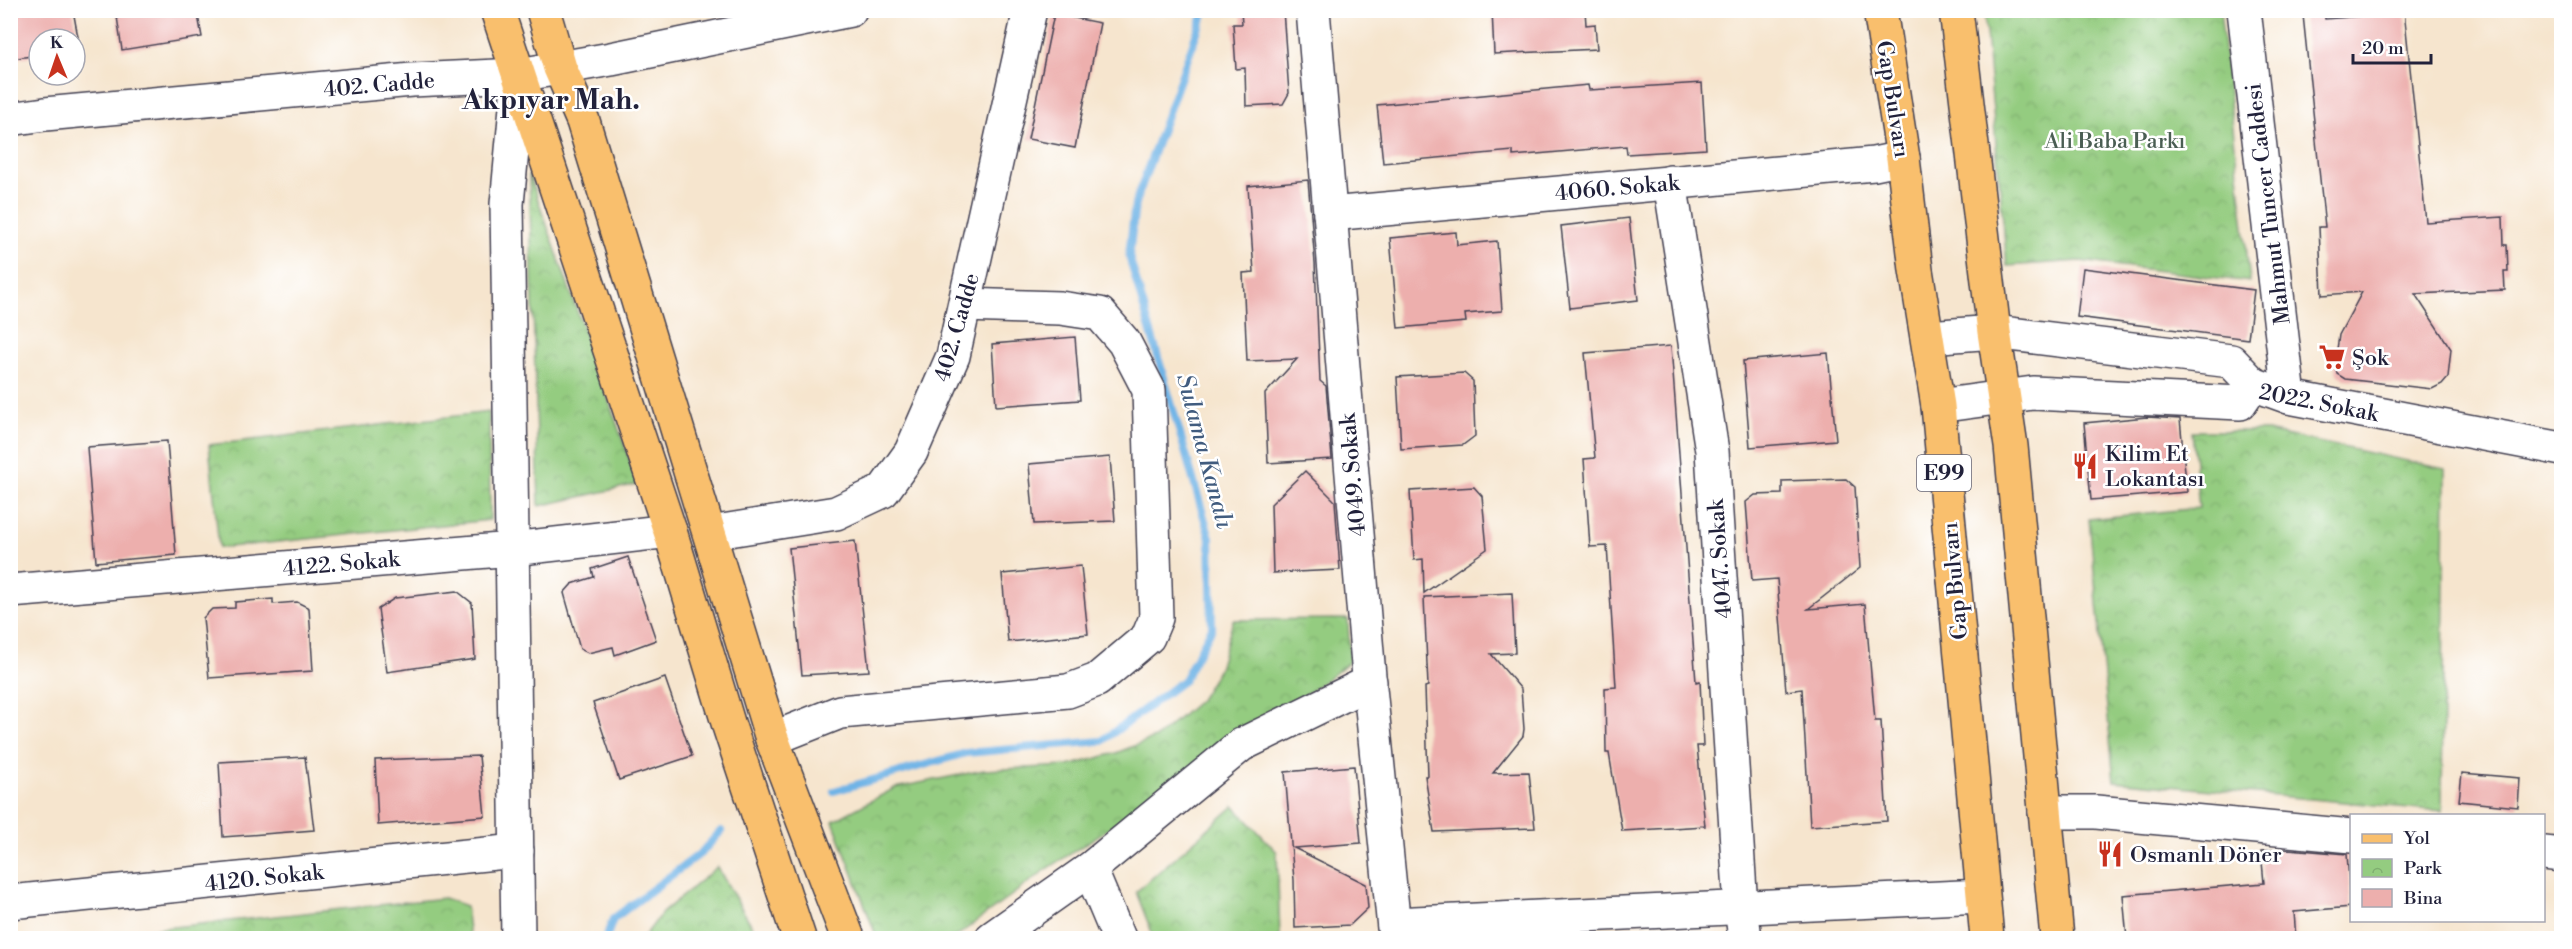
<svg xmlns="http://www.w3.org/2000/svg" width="2572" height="949" font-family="'Libre Bodoni',serif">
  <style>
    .park { fill: url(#park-crowns); stroke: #5b775e; stroke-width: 1.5 }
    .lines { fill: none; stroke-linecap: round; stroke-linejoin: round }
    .stream { stroke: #70b4e6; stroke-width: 8 }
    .building { fill: #edafad }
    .minor-casing { stroke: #423f51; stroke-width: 36 }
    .major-casing { stroke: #423f51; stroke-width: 36 }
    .highway-casing { stroke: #423f51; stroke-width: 36 }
    .minor { stroke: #fff; stroke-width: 33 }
    .major { stroke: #f9bf6d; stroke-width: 33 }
    .highway { stroke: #f9bf6d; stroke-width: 33 }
    .labels { text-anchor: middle; stroke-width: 5; stroke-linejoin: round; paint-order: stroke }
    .shield { fill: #fff; stroke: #646476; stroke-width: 1.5 }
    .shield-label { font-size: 21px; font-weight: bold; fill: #22223b }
    .street-label { font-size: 22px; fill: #22223b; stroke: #fff }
    .park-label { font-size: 22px; fill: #4a5e53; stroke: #fff }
    .poi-label { font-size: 22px; fill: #22223b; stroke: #fff; text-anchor: start }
    .water-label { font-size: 24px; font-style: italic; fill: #415c7f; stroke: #fff }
    .district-label { font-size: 28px; font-weight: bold; fill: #22223b; stroke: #fff }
  </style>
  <defs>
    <pattern id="park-crowns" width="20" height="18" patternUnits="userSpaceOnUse" patternTransform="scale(1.5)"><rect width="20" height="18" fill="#94cc80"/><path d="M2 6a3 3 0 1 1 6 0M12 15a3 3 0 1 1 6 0" fill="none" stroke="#7faf70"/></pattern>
  </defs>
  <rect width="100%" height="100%" fill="#fff"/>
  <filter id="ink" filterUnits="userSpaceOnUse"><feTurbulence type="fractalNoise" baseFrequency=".0167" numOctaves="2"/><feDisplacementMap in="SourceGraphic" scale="12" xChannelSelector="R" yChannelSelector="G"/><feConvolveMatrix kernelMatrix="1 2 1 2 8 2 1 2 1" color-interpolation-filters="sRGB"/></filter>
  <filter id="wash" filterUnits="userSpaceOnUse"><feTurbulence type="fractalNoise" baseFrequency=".008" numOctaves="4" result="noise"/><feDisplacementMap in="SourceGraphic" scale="24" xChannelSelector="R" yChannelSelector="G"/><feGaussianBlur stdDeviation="1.35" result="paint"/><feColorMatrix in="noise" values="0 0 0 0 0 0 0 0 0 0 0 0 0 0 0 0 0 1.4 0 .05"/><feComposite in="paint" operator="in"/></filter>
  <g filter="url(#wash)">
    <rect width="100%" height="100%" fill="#f6e5ce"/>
    <g class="park">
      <path d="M1984 11H2220L2250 282 2080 261 2007 266Z"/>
      <path d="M529 174 638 484 539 506Z"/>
      <path d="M489 412 490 520 219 548 209 445Z"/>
      <path d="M2192 431H2267L2445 469 2442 811 2114 781 2089 519 2199 508Z"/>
      <path d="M1348 619 1350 661 1333 675 1189 776 1047 869 954 938H877L833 821 895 788 984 770 1068 766 1116 753 1157 737 1200 700 1219 669 1233 620Z"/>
      <path d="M1234 806 1277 852 1280 938H1154L1136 892Z"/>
      <path d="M717 867 759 938H643L662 913Z"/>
      <path d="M444 898 466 906 470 938H71Z"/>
    </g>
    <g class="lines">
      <g class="stream">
        <path d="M834 791 966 753 1102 741 1184 680 1212 628 1210 538 1129 256 1135 204 1205 10"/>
        <path d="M606 938 613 919 701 853 721 831"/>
      </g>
    </g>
    <g id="blocks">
      <g class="building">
        <path d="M10 10H73L80 48H75V39H39V55L10 59Z"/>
        <path d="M116 10H197L202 37 122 50Z"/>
        <path d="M1241 10H1283L1289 93 1283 104 1246 106 1245 68 1236 69 1233 24H1242Z"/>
        <path d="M1492 10H1585L1586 25 1595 24 1597 49 1494 54Z"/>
        <path d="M2384 10H2404L2426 222 2503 217 2504 245H2507L2508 272H2504L2505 290 2415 294 2451 349 2448 377 2442 384 2432 389 2345 379 2337 374 2335 364 2339 335 2362 292 2322 295 2319 227H2325L2303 15 2324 13 2325 19 2364 16 2384 13Z"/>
        <path d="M1054 14 1100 23 1075 148 1028 139Z"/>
        <path d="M1702 83 1706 149 1627 154 1626 146 1513 156V151L1383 163 1377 105 1588 85 1589 90Z"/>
        <path d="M1308 180 1315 263 1320 381 1326 386 1332 459 1268 463 1265 394 1297 359 1247 361 1243 273 1254 272 1248 186Z"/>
        <path d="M1629 218 1638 300 1570 308 1561 226Z"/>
        <path d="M1456 232 1457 245 1497 241 1502 311 1465 314 1466 322 1398 328 1390 238Z"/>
        <path d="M2083 268 2254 290 2248 339 2077 317Z"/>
        <path d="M1075 337 1080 400 996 406 992 344Z"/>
        <path d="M1671 346 1696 682 1700 681 1703 746H1697L1705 826 1622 831 1609 753H1606L1605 688 1616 687 1607 546 1590 547 1584 459 1595 458 1585 353Z"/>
        <path d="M1828 353 1836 440 1750 447 1743 361Z"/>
        <path d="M1464 373 1473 381 1475 436 1463 445 1401 449 1397 377Z"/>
        <path d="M2147 417 2180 419 2187 492 2091 500 2084 423Z"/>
        <path d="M167 441 176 555 96 562 87 447Z"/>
        <path d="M1110 457 1115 521 1034 524 1029 464Z"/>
        <path d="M1305 471 1335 501 1340 570 1273 573 1271 504Z"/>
        <path d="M1846 479 1855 487 1860 568 1808 609 1865 604 1875 721H1881L1887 821 1810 826 1802 689 1786 691 1777 579 1752 581 1746 502 1755 495 1782 494V481Z"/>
        <path d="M1474 487 1482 496 1487 549 1424 593 1423 559 1414 560 1410 491Z"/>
        <path d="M855 541 869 671 802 675 789 548Z"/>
        <path d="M628 557 656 640 615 655 613 647 588 653 580 649 564 593 572 584 594 577 592 569Z"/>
        <path d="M1081 566 1088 634 1008 642 1002 574Z"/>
        <path d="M457 591 472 603 475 659 387 672 378 609 395 598Z"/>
        <path d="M1512 593 1515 653 1491 654 1521 689 1524 729 1523 736 1493 773 1529 772 1535 828 1434 832 1425 776H1428L1425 687 1428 686 1424 597Z"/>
        <path d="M273 599V604L297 602 309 608 313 671 209 678 203 618 212 609 235 608V602Z"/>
        <path d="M665 678 692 756 619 780 593 703Z"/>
        <path d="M479 756 485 816 378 825 375 760Z"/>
        <path d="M305 757 314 830 223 837 219 762Z"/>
        <path d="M1354 766 1361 843 1294 848 1366 884 1368 908 1350 925 1295 928 1294 880 1285 772Z"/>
        <path d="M2462 773 2520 778 2518 807 2459 801Z"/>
        <path d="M2288 849 2347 854 2351 907 2294 912 2296 939H2127L2123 895 2264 883 2261 851Z"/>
      </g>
    </g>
  </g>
  <g filter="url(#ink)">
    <use href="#blocks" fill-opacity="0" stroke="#423f51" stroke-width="1.5"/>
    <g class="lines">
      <g class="minor-casing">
        <g id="minor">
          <path d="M1313 10 1370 688 1395 938"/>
          <path d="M2244 10 2289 397"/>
          <path d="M10 119 45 114 412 80 519 75 611 59 850 10"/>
          <path d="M1670 182 1712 451 1741 908 1745 938"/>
          <path d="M1330 214 1874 164 1903 158"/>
          <path d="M1928 337 1994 332 2231 361 2253 384"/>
          <path d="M1938 406 2033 393 2240 403 2253 384 2289 397 2562 449"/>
          <path d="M710 533 836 513 883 491 911 452 953 356 1030 10"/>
          <path d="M10 591 512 549 670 531"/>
          <path d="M772 739 840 712 1068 691 1097 680 1148 637 1156 618 1149 390 1124 342 1100 314 1060 308 965 305"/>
          <path d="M2045 812H2096L2352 836"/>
          <path d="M2544 853 2562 855"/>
          <path d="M1090 869 1119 938"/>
          <path d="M10 902 517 851"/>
          <path d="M1394 924 1982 896"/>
          <path d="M518 938 507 204 519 75"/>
          <path d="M992 938 1090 869 1241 745 1370 682"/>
        </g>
      </g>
      <g class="major-casing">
        <g id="major">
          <path d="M497 10 670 531 729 726 799 938"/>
          <path d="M543 10 560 68 583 121 772 739 848 938"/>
        </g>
      </g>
      <g class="highway-casing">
        <g id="highway">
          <path d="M1880 10 1903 158 1916 270 1938 406 1987 938"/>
          <path d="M1956 10 1994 332 2011 446 2057 938"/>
        </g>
      </g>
      <use href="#minor" class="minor"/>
      <use href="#major" class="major"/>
      <use href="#highway" class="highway"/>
    </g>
  </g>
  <defs>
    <g id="supermarket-bare" transform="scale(2.07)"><path d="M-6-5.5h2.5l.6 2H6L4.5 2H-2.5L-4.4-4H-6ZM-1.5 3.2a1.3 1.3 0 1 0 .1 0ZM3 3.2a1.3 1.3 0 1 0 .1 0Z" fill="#c8321e" stroke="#fff" stroke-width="2.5" paint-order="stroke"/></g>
    <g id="restaurant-bare" transform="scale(2.07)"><path d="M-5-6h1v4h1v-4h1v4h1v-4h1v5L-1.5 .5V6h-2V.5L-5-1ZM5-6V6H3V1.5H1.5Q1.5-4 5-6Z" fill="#c8321e" stroke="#fff" stroke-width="2.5" paint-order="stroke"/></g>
  </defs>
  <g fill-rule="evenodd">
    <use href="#supermarket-bare" x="2332" y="357"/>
    <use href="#restaurant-bare" x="2085" y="466"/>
    <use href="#restaurant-bare" x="2110" y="854"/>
  </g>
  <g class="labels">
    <rect class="shield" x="1917" y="455" width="54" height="36" rx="4.5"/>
    <g class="shield-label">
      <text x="1944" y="480">E99</text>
    </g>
    <g class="street-label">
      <text transform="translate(379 84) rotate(-5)" y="8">402. Cadde</text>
      <text transform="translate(1894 99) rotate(81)" y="8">Gap Bulvarı</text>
      <text transform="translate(1617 187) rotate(-5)" y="8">4060. Sokak</text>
      <text transform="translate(2267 204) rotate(-97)" y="8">Mahmut Tuncer Caddesi</text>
      <text transform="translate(956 327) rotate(-74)" y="8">402. Cadde</text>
      <text transform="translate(2319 402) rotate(11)" y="8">2022. Sokak</text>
      <text transform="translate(1352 475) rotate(-95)" y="8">4049. Sokak</text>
      <text transform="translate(1719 559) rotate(-94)" y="8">4047. Sokak</text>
      <text transform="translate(341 563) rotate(-5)" y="8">4122. Sokak</text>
      <text transform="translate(1954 581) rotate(-95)" y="8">Gap Bulvarı</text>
      <text transform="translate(264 877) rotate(-6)" y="8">4120. Sokak</text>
    </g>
    <g class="park-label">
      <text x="2115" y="148">Ali Baba Parkı</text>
    </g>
    <g class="poi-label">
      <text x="2352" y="365">Şok</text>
      <text x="2105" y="461">Kilim Et<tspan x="2105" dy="25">Lokantası</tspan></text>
      <text x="2130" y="862">Osmanlı Döner</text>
    </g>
    <g class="water-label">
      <text transform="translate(1205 451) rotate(75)" y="8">Sulama Kanalı</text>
    </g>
    <g class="district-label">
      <text x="551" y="109">Akpıyar Mah.</text>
    </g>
  </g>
  <rect width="2572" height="949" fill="none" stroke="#fff" stroke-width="36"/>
  <rect x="2350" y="814" width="195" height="108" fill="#ffffff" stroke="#a7a7b1" stroke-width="1.5"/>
  <rect x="2362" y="834" width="30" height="9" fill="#f9bf6d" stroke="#a7a7b1" stroke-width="1.5"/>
  <text x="2404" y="844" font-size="18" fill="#22223b">Yol</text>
  <rect x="2362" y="859" width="30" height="18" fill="url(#park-crowns)" stroke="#a7a7b1" stroke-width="1.5"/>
  <text x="2404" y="874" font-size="18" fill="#22223b">Park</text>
  <rect x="2362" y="889" width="30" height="18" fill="#edafad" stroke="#a7a7b1" stroke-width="1.5"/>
  <text x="2404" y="904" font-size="18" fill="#22223b">Bina</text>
  <g transform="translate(57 57) rotate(358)"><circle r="28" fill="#ffffff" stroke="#a7a7b1" stroke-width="1.5"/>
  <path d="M0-4.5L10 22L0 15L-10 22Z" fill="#c8321e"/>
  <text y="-9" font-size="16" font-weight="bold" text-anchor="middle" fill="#22223b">K</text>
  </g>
  <path d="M2353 54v9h78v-9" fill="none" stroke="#22223b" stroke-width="3"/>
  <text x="2362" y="54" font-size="18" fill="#22223b" stroke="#ffffff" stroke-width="4.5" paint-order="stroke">20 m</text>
</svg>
